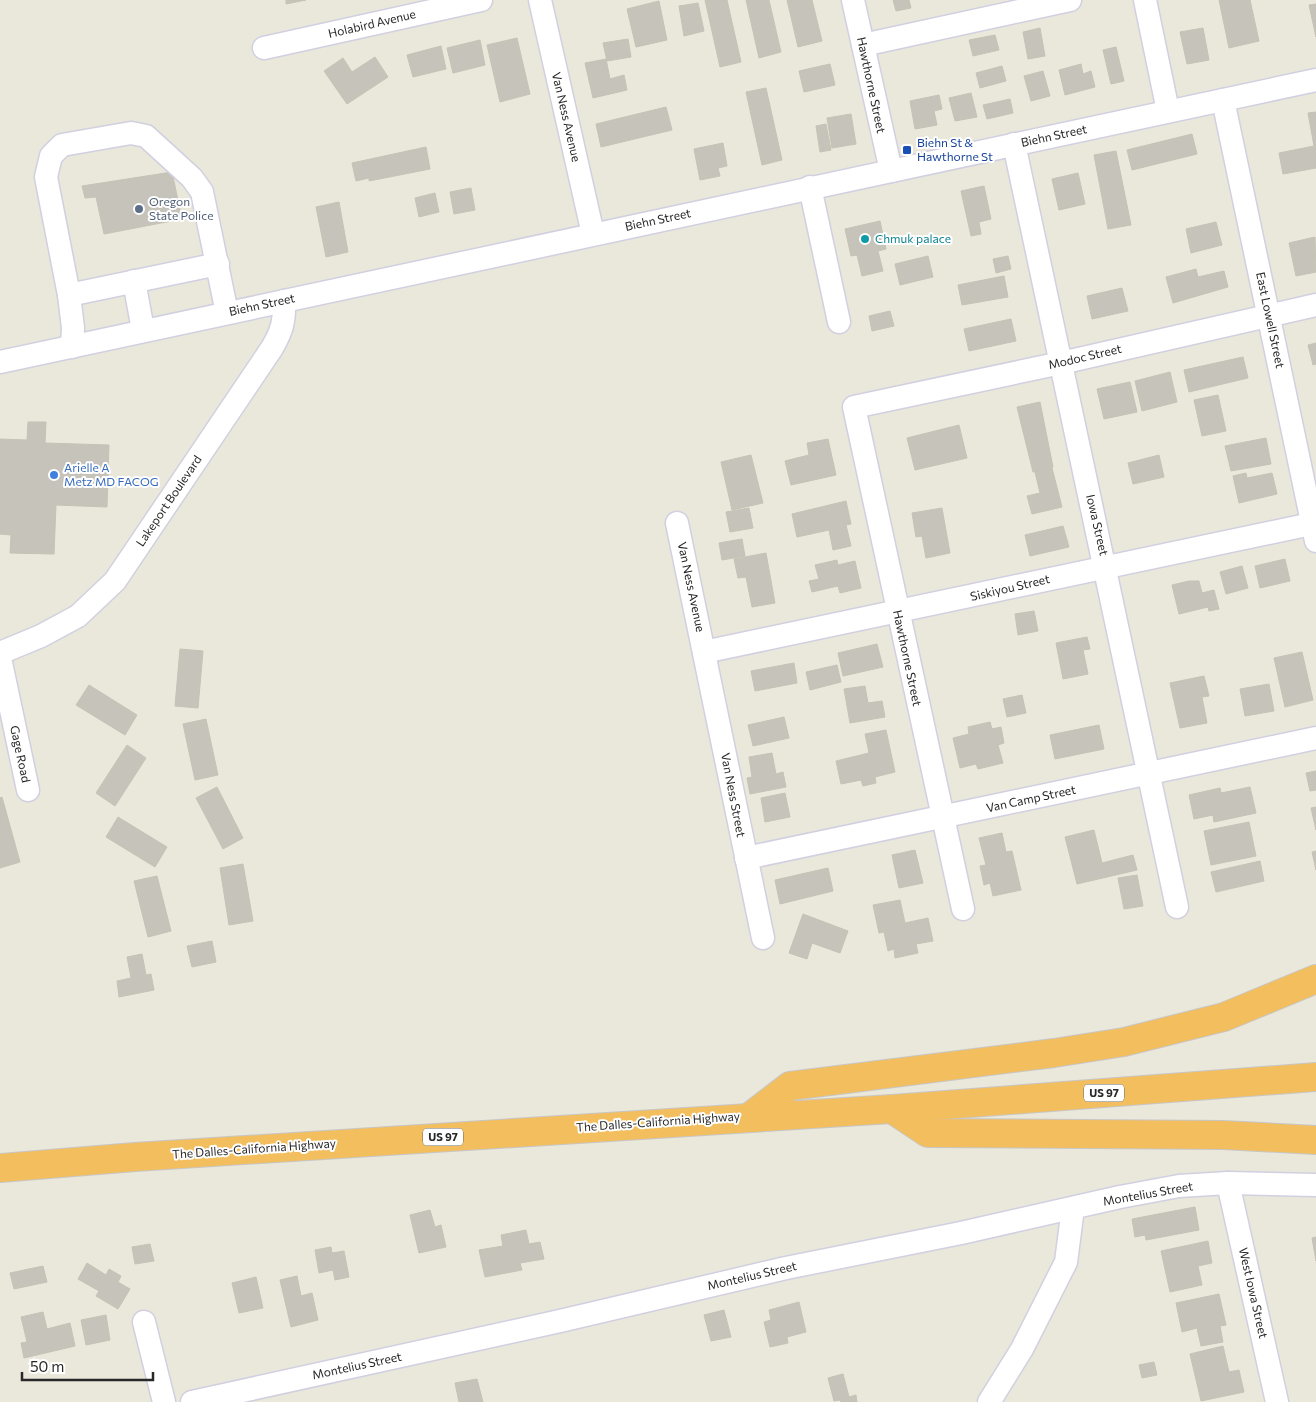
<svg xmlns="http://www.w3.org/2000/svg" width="1316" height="1402" font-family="Commissioner,sans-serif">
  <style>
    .building { fill: #c5c3ba; stroke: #c5c3b5 }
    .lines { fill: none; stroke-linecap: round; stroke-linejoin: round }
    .minor-casing { stroke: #d1d0e0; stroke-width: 25 }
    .highway-casing { stroke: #c7c7c7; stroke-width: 30 }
    .minor { stroke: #fff; stroke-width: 22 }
    .highway { stroke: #f3be5d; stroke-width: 28 }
    .transit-dot { fill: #1a4fb4; stroke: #fff; stroke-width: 2 }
    .service-dot { fill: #5c6f8a; stroke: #fff; stroke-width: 2 }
    .culture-dot { fill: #0f9aa8; stroke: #fff; stroke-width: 2 }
    .shop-dot { fill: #3f7fe0; stroke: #fff; stroke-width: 2 }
    .labels { text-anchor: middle; stroke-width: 4; stroke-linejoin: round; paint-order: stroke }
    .shield { fill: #fff; stroke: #686868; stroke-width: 1 }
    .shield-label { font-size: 11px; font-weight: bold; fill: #282828 }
    .street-label { font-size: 12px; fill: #282828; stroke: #fff }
    .transit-label { font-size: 12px; fill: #164399; stroke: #fff; text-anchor: start }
    .service-label { font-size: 12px; fill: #4e5e75; stroke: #fff; text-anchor: start }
    .culture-label { font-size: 12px; fill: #0d838f; stroke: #fff; text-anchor: start }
    .shop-label { font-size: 12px; fill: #366cbe; stroke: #fff; text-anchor: start }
  </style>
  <rect width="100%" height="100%" fill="#eae7db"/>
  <g class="building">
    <path d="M286 0H306L286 4Z"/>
    <path d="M705 0H727L741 62 720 67Z"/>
    <path d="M746 0H769L781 52 759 58Z"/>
    <path d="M787 0H812L822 41 798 47Z"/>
    <path d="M893 0H909L911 8 896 11Z"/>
    <path d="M1219 0H1250L1259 41 1229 48Z"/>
    <path d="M659 1 667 40 636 47 627 9Z"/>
    <path d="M698 3 704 31 684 36 679 6Z"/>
    <path d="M1316 4V37L1309 5Z"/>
    <path d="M1040 28 1045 56 1028 59 1023 32Z"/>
    <path d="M1203 28 1209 60 1187 64 1180 32Z"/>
    <path d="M995 35 999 50 973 56 969 40Z"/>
    <path d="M517 38 530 94 500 102 487 45Z"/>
    <path d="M628 39 631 57 607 61 603 43Z"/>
    <path d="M480 40 485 65 453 73 447 48Z"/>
    <path d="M441 46 446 69 413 77 407 55Z"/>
    <path d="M1116 47 1124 81 1111 84 1103 50Z"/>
    <path d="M375 57 388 77 347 104 324 71 343 58 352 72Z"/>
    <path d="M606 59 610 79 624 75 627 90 593 98 585 63Z"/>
    <path d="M830 64 835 85 804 92 799 71Z"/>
    <path d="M1081 64 1083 74 1091 71 1095 87 1065 95 1059 70Z"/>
    <path d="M1002 66 1006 81 980 88 976 73Z"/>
    <path d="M1043 71 1050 96 1031 101 1024 76Z"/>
    <path d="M766 88 782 160 762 165 746 92Z"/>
    <path d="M971 93 977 117 955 121 949 98Z"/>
    <path d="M939 95 942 109 934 111 937 125 915 129 910 101Z"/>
    <path d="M1010 99 1013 113 987 119 983 105Z"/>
    <path d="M666 107 672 130 601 147 596 124Z"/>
    <path d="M1316 112V168L1283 174 1279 153 1314 146 1308 113Z"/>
    <path d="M851 114 856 144 832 148 827 118Z"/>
    <path d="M826 124 831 150 820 152 816 126Z"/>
    <path d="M1192 134 1197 154 1132 170 1127 150Z"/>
    <path d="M723 143 727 166 718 168 720 176 700 180 694 149Z"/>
    <path d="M426 147 430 169 369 181V178L356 181 352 163Z"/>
    <path d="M1116 151 1131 225 1108 229 1094 155Z"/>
    <path d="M172 172 182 219 104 234 96 197 85 198 82 186Z"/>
    <path d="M1078 173 1085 204 1059 210 1052 179Z"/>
    <path d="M984 186 991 219 979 222 981 234 971 236 961 191Z"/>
    <path d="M471 188 475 210 454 214 450 192Z"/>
    <path d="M435 193 439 212 419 217 415 198Z"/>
    <path d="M339 202 348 252 326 257 316 207Z"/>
    <path d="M880 221 886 249 878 251 883 271 862 276 857 255 851 256 845 229Z"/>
    <path d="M1216 222 1222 245 1191 253 1186 229Z"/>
    <path d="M1315 237 1316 272 1296 276 1289 243Z"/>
    <path d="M928 256 933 277 900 285 895 264Z"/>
    <path d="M1008 256 1011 269 996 273 993 259Z"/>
    <path d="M1196 269 1198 277 1224 271 1228 287 1173 303 1166 277Z"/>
    <path d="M1004 276 1008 297 962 305 958 285Z"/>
    <path d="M1122 288 1128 311 1092 319 1087 296Z"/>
    <path d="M890 311 894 326 872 331 869 316Z"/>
    <path d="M1011 319 1016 341 969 351 964 329Z"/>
    <path d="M1316 343V364L1313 365 1308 345Z"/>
    <path d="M1243 357 1248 378 1189 392 1184 370Z"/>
    <path d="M1170 372 1177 402 1142 411 1135 381Z"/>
    <path d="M1130 382 1137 412 1104 419 1097 389Z"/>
    <path d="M1218 395 1226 431 1202 436 1194 400Z"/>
    <path d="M1040 402 1053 467 1033 472 1017 407Z"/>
    <path d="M28 422H46L45 443 109 445 107 507 56 505 54 554 10 553 11 535 0 534V439L27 440Z"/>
    <path d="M959 425 967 458 915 470 907 438Z"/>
    <path d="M1266 438 1271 464 1231 471 1225 446Z"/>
    <path d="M828 439 836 475 791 485 785 461 809 455 807 443Z"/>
    <path d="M751 455 763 503 732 510 721 462Z"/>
    <path d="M1159 455 1164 477 1133 484 1128 463Z"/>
    <path d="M1052 468 1062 507 1032 514 1027 496 1040 493 1035 472Z"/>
    <path d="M1246 473 1247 478 1272 473 1277 494 1239 503 1233 476Z"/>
    <path d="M846 501 851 524 846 525 851 546 833 550 829 530 797 537 792 514Z"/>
    <path d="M749 508 753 528 730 532 726 512Z"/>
    <path d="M942 508 950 553 926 558 922 536 916 537 912 513Z"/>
    <path d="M1063 526 1069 547 1030 556 1025 535Z"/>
    <path d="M742 539 745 556 722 560 719 543Z"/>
    <path d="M766 553 775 603 752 607 746 577 738 578 734 559Z"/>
    <path d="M1285 559 1290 581 1260 588 1255 566Z"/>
    <path d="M837 560 838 565 855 561 861 588 840 593 838 586 812 592 809 581 819 579 815 565Z"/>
    <path d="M1242 566 1248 588 1226 594 1220 572Z"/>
    <path d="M1189 581H1199L1202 593 1214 590 1219 609 1209 611 1208 607 1179 614 1172 585Z"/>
    <path d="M1034 611 1038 631 1018 635 1015 614Z"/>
    <path d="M1087 637 1090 649 1083 650 1088 674 1063 679 1056 643Z"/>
    <path d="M877 644 883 667 843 676 838 653Z"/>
    <path d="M180 649 203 651 198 708 175 706Z"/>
    <path d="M1302 652 1313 700 1285 707 1274 658Z"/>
    <path d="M794 663 797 683 755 691 751 671Z"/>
    <path d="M837 665 841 682 810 690 806 672Z"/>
    <path d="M1204 676 1209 696 1202 697 1207 723 1180 728 1170 683Z"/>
    <path d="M1269 684 1274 711 1245 716 1240 689Z"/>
    <path d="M89 685 137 715 125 735 76 705Z"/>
    <path d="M865 686 868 703 882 701 885 717 850 723 844 689Z"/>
    <path d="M1022 695 1026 713 1007 717 1003 699Z"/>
    <path d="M784 717 789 738 753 746 748 725Z"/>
    <path d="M206 719 218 775 195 780 183 724Z"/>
    <path d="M990 722 992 729 1001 727 1004 743 998 745 1003 763 978 769 976 764 960 768 953 738 969 734 968 727Z"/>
    <path d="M1099 725 1104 749 1055 759 1050 735Z"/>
    <path d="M886 730 895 772 875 777 876 783 863 786 861 780 841 784 836 761 869 753 865 734Z"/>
    <path d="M127 745 146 758 115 806 96 793Z"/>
    <path d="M772 753 776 774 783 772 786 787 750 794 747 778 752 777 749 757Z"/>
    <path d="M1316 771V790L1310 791 1306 773Z"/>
    <path d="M217 787 243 838 223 849 196 798Z"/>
    <path d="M1250 787 1256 813 1214 822 1213 815 1194 819 1189 795 1220 788 1221 793Z"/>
    <path d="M785 793 790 817 765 822 761 798Z"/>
    <path d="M2 797 20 862 0 868V798Z"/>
    <path d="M1316 807V830L1311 808Z"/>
    <path d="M118 817 167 847 155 867 106 837Z"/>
    <path d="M1249 822 1256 856 1211 865 1204 831Z"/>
    <path d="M1094 830 1102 863 1133 855 1137 870 1077 884 1065 837Z"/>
    <path d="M1002 833 1006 852 1012 851 1021 890 993 896 990 883 984 885 980 866 986 865 979 838Z"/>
    <path d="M915 850 923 883 899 888 892 855Z"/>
    <path d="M1316 851V870L1312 852Z"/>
    <path d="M1260 861 1264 881 1216 892 1211 872Z"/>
    <path d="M243 864 253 921 229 925 220 868Z"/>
    <path d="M828 868 833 891 780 904 775 880Z"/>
    <path d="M1137 875 1143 906 1124 909 1118 878Z"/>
    <path d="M157 876 171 931 148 937 134 881Z"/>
    <path d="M900 900 905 923 928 918 933 941 916 944 918 953 895 958 894 949 888 951 884 932 879 933 873 905Z"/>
    <path d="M803 914 848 931 840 953 812 943 807 959 789 953Z"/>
    <path d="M212 941 216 962 192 967 187 946Z"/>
    <path d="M142 954 146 975 151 974 154 990 119 997 117 981 131 978 127 957Z"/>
    <path d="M1195 1207 1199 1230 1146 1240 1145 1235 1135 1237 1132 1219Z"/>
    <path d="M430 1210 435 1227 441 1225 446 1247 419 1253 410 1215Z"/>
    <path d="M526 1230 529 1244 540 1242 544 1259 520 1263 522 1270 485 1277 479 1250 503 1246 501 1235Z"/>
    <path d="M1316 1237V1261L1312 1238Z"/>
    <path d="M1208 1241 1212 1263 1198 1266 1202 1285 1170 1292 1161 1251Z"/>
    <path d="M150 1244 154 1261 135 1264 132 1247Z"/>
    <path d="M331 1247 332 1253 344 1251 349 1277 335 1280 333 1270 319 1273 315 1250Z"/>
    <path d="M87 1263 106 1275 109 1269 121 1276 118 1282 130 1289 118 1309 96 1296 99 1291 78 1279Z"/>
    <path d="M43 1266 47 1282 14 1289 10 1273Z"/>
    <path d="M297 1276 301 1296 312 1293 318 1320 291 1327 280 1280Z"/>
    <path d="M256 1277 263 1308 239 1313 232 1283Z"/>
    <path d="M1219 1294 1226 1325 1220 1326 1223 1342 1201 1346 1197 1328 1182 1332 1176 1303Z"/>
    <path d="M799 1302 806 1332 787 1337 788 1343 770 1347 764 1322 771 1320 769 1310Z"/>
    <path d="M724 1310 731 1337 711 1341 704 1315Z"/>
    <path d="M43 1312 47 1329 70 1323 75 1346 24 1358 21 1343 27 1342 21 1317Z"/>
    <path d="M106 1315 110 1340 86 1345 81 1320Z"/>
    <path d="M1223 1346 1229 1372 1239 1370 1244 1392 1201 1401 1190 1354Z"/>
    <path d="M1154 1362 1157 1375 1142 1378 1139 1365Z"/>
    <path d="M843 1374 849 1397 856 1395 857 1402H841L840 1400 834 1401 828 1378Z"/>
    <path d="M477 1379 483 1402H459L455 1383Z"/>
  </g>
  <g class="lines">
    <g class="minor-casing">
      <g id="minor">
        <path d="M540 0 593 234"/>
        <path d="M853 0 891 171"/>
        <path d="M1145 0 1168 111"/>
        <path d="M863 45 1070 0"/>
        <path d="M264 48 481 0"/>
        <path d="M1223 100 1316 541"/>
        <path d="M1014 144 1177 907"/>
        <path d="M810 187 839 322"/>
        <path d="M134 281 143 330"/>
        <path d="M69 295 218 264"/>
        <path d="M72 347 73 328 69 295 46 177 51 156 62 145 131 133 146 136 192 178 202 192 227 313"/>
        <path d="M0 362 1316 80"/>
        <path d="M677 523 763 938"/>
        <path d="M704 652 1316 523"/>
        <path d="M0 653 41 636 78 616 115 581 272 348C282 331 285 320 284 301"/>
        <path d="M0 658 28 790"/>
        <path d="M746 858 1316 738"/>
        <path d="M963 909 854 407 1061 363 1316 305"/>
        <path d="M1228 1183 1277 1402"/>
        <path d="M144 1322 164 1402"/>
        <path d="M192 1402 560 1321 786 1268 961 1233 1120 1197 1179 1186 1228 1183 1316 1185"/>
        <path d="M989 1402 1022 1349 1066 1262 1073 1208"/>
      </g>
    </g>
    <g class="highway-casing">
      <g id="highway">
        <path d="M892 1109 928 1133 1223 1135 1316 1140"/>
        <path d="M751 1116 790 1086 1054 1053 1124 1042 1224 1017 1316 979"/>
        <path d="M0 1168 135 1157 892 1109 1316 1077"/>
      </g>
    </g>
    <use href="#minor" class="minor"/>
    <use href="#highway" class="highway"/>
  </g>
  <rect class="transit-dot" x="902" y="145" width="10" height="10" rx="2.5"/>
  <circle class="service-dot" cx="139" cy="209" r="5"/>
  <circle class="culture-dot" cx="865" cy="239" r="5"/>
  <circle class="shop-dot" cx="54" cy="475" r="5"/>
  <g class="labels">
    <g class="shield">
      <rect x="1084" y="1084.5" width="40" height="17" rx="4"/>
      <rect x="423" y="1128.5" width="40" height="17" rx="4"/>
    </g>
    <g class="shield-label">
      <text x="1104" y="1097">US 97</text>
      <text x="443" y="1141">US 97</text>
    </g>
    <g class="street-label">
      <text transform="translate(372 24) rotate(-13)" y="4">Holabird Avenue</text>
      <text transform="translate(871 85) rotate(78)" y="4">Hawthorne Street</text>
      <text transform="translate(566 117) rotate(77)" y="4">Van Ness Avenue</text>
      <text transform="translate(1054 136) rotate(-12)" y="4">Biehn Street</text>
      <text transform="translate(658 220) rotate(-12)" y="4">Biehn Street</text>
      <text transform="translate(262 305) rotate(-12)" y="4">Biehn Street</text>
      <text transform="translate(1270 320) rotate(78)" y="4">East Lowell Street</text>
      <text transform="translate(1085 357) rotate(-13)" y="4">Modoc Street</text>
      <text transform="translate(169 501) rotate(-56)" y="4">Lakeport Boulevard</text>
      <text transform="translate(1097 525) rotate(77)" y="4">Iowa Street</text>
      <text transform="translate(691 587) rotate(78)" y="4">Van Ness Avenue</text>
      <text transform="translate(1010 588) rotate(-13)" y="4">Siskiyou Street</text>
      <text transform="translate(907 658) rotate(78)" y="4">Hawthorne Street</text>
      <text transform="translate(20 754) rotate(78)" y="4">Gage Road</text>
      <text transform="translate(733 795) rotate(79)" y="4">Van Ness Street</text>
      <text transform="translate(1031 799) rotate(-12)" y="4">Van Camp Street</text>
      <text transform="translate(658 1122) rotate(-4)" y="4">The Dalles-California Highway</text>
      <text transform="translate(254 1149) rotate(-4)" y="4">The Dalles-California Highway</text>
      <text transform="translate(1148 1194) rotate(-10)" y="4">Montelius Street</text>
      <text transform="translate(752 1276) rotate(-13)" y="4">Montelius Street</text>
      <text transform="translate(1253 1293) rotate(77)" y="4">West Iowa Street</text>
      <text transform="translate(357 1366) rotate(-12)" y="4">Montelius Street</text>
    </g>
    <g class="transit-label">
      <text x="917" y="147">Biehn St &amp;<tspan x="917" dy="14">Hawthorne St</tspan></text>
    </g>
    <g class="service-label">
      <text x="149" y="206">Oregon<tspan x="149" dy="14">State Police</tspan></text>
    </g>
    <g class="culture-label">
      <text x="875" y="243">Chmuk palace</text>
    </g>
    <g class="shop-label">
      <text x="64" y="472">Arielle A<tspan x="64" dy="14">Metz MD FACOG</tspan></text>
    </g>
  </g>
  <path d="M22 1372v8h131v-8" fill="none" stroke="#282828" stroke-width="2.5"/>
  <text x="30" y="1372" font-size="15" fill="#282828" stroke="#ffffff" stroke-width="4" paint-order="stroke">50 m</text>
</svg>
